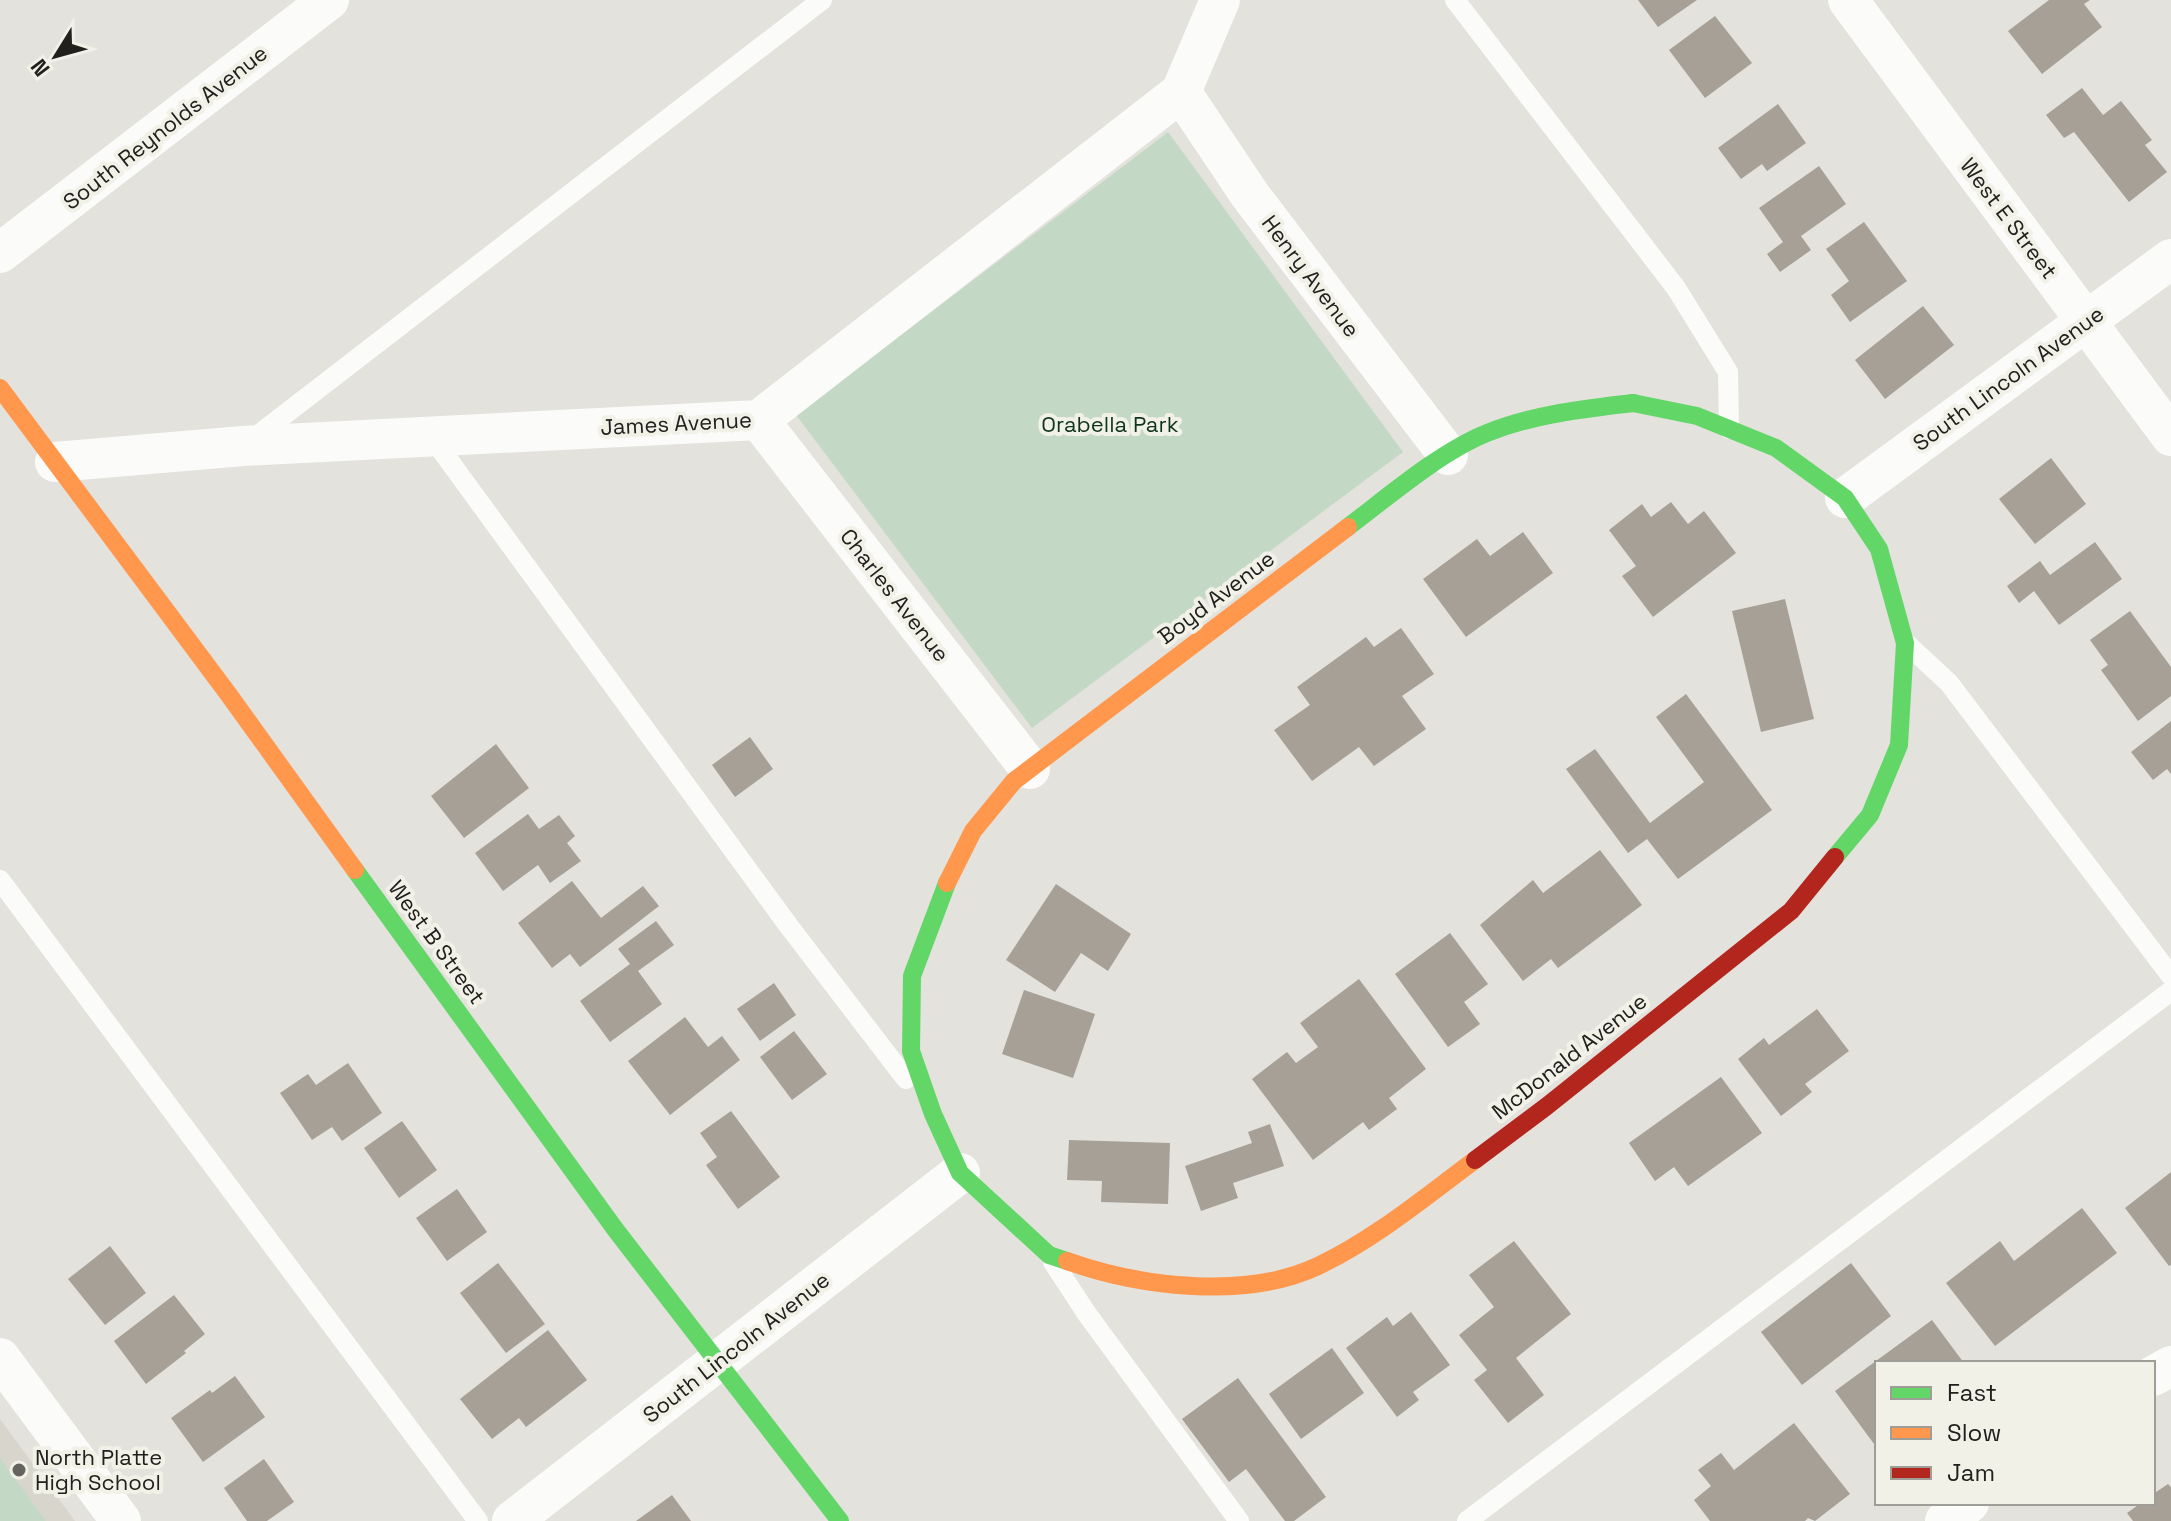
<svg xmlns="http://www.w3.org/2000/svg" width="2171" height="1521" font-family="'Space Grotesk',sans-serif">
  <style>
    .built { fill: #d8d6cc }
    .green { fill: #c3d9c6 }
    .building { fill: #a7a097 }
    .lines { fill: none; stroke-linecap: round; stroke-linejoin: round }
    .lane { stroke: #fbfbfa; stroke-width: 20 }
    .street { stroke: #fbfbfa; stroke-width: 40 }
    .fast { stroke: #63d668; stroke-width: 18 }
    .slow { stroke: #ff974d; stroke-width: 18 }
    .jam { stroke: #b3261e; stroke-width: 18 }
    .poi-dot { fill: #656460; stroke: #f2f1e8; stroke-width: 3 }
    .labels { text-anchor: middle; stroke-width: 8; stroke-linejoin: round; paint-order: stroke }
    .street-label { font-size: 22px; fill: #21201d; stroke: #f2f1e8 }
    .park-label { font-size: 22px; fill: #10351e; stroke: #f2f1e8 }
    .poi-label { font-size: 22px; fill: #21201d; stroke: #f2f1e8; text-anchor: start }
  </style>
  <rect width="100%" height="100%" fill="#e3e2dd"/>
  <path class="built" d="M0 1419 75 1521H0Z"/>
  <g class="green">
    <path d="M1168 132 1403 452 1032 728 796 415Z"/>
    <path d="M0 1458 46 1521H0Z"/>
  </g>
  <g class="building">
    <path d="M1638 0H1697L1658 27Z"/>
    <path d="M2049 0H2090L2084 4 2102 27 2042 74 2008 31Z"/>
    <path d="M1715 16 1752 63 1705 98 1669 50Z"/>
    <path d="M2082 88 2103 115 2121 101 2152 140 2145 145 2167 172 2129 202 2074 132 2064 138 2046 115Z"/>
    <path d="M1778 104 1806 143 1767 171 1762 164 1741 179 1718 148Z"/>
    <path d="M1819 166 1846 204 1801 236 1811 250 1780 272 1767 254 1783 242 1759 208Z"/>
    <path d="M1864 222 1907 281 1850 322 1831 295 1849 281 1826 249Z"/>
    <path d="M1923 306 1954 345 1885 399 1855 360Z"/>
    <path d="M2051 458 2086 504 2035 544 1999 499Z"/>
    <path d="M1671 502 1688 524 1704 511 1736 553 1653 617 1622 576 1636 566 1609 530 1642 504 1651 517Z"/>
    <path d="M1523 532 1553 573 1466 637 1423 579 1477 539 1490 556Z"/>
    <path d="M2095 542 2122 579 2059 625 2034 591 2019 603 2007 586 2040 561 2050 575Z"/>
    <path d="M1785 599 1814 719 1761 732 1732 611Z"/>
    <path d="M2130 611 2171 667V696L2138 721 2101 670 2108 665 2090 640Z"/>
    <path d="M1401 628 1434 674 1402 696 1426 729 1374 766 1359 747 1312 781 1274 730 1310 705 1297 687 1366 637 1374 647Z"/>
    <path d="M1686 694 1772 810 1678 879 1647 839 1628 853 1566 769 1595 749 1650 823 1704 782 1656 717Z"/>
    <path d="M2171 721V774L2167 769 2153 780 2131 752Z"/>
    <path d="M750 737 773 769 735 797 712 765Z"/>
    <path d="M496 744 529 788 464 838 431 796Z"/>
    <path d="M528 814 539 829 559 815 575 836 567 843 581 861 550 883 538 865 503 891 475 853Z"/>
    <path d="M1600 850 1642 905 1558 968 1551 959 1523 981 1480 925 1533 880 1543 893Z"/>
    <path d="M572 881 601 918 643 886 659 906 580 967 570 954 552 968 518 923Z"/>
    <path d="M1056 884 1131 934 1108 971 1081 953 1055 992 1006 960Z"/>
    <path d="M656 921 674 945 638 971 662 1004 610 1042 580 1001 630 964 618 949Z"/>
    <path d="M1450 933 1488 984 1464 1002 1480 1024 1448 1047 1395 974Z"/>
    <path d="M1359 979 1426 1069 1389 1098 1397 1109 1369 1130 1363 1122 1313 1160 1252 1079 1287 1052 1296 1063 1318 1047 1300 1023Z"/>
    <path d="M774 983 796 1015 760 1041 737 1009Z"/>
    <path d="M1024 990 1095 1014 1073 1078 1002 1054Z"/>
    <path d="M1817 1009 1849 1051 1805 1084 1812 1092 1781 1116 1738 1059 1764 1038 1769 1045Z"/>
    <path d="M685 1017 708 1047 722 1036 740 1060 670 1115 628 1061Z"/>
    <path d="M794 1031 827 1074 792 1100 760 1057Z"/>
    <path d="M348 1063 382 1113 342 1141 332 1127 312 1140 280 1093 308 1074 316 1085Z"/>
    <path d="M1721 1077 1762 1133 1688 1186 1674 1167 1655 1181 1629 1143Z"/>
    <path d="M731 1111 780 1177 738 1209 706 1165 717 1157 700 1133Z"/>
    <path d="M402 1121 437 1170 399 1198 364 1148Z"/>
    <path d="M1270 1124 1284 1166 1233 1183 1238 1198 1201 1211 1185 1166 1252 1143 1248 1132Z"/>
    <path d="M1069 1140 1170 1143 1168 1204 1101 1202 1102 1181 1067 1180Z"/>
    <path d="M2171 1172V1265L2169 1266 2125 1208Z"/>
    <path d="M457 1189 487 1232 447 1261 416 1218Z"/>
    <path d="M2082 1208 2117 1253 1995 1346 1946 1283 2000 1241 2014 1261Z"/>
    <path d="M1514 1241 1571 1314 1516 1358 1544 1395 1508 1423 1474 1380 1487 1370 1459 1335 1494 1307 1469 1275Z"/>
    <path d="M110 1246 146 1293 105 1325 68 1279Z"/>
    <path d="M498 1263 545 1324 506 1353 460 1293Z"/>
    <path d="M1851 1263 1891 1316 1802 1385 1761 1332Z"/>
    <path d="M174 1295 205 1334 184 1351 186 1353 146 1384 114 1341Z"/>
    <path d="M1411 1312 1450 1365 1413 1392 1419 1400 1397 1417 1346 1348 1387 1317 1393 1326Z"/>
    <path d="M1932 1320 1964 1363H1877V1448L1835 1391Z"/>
    <path d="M548 1330 587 1380 526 1427 519 1418 492 1439 460 1399Z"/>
    <path d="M1332 1348 1364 1393 1301 1439 1269 1394Z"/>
    <path d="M235 1376 265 1417 203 1462 171 1418 210 1390 212 1393Z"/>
    <path d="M1238 1378 1326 1497 1294 1521H1285L1246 1469 1229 1482 1182 1419Z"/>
    <path d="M1794 1423 1850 1494 1815 1521 1808 1518 1805 1521H1710L1694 1500 1711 1486 1698 1470 1721 1453 1734 1470Z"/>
    <path d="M264 1459 294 1502 267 1521H247L224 1488Z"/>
    <path d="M2168 1484 2171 1487V1521H2133L2127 1513 2141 1503H2153V1494Z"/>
    <path d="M672 1495 691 1521H636Z"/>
  </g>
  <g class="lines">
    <g class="lane">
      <path d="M1455 0 1676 288 1728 372 1729 429"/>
      <path d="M431 436 788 925 906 1079"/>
      <path d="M249 442 822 0"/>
      <path d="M1908 645 1949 683 2171 976"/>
      <path d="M0 880 478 1521"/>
      <path d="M1053 1262 1087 1314 1239 1521"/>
      <path d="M1467 1521 2171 991"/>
    </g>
    <g class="street">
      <path d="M1848 0 2171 436"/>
      <path d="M1181 92 1250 195 1448 455"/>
      <path d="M0 253 329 0"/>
      <path d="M759 420 1030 769"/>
      <path d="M55 462 243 446 759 420 1181 92 1220 0"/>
      <path d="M1845 498 2171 259"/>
      <path d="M0 1358 121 1521"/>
      <path d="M2153 1376 2171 1366"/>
      <path d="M512 1521 960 1173"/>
      <path d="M1945 1521 1969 1503"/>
    </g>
    <g class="fast">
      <path d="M1633 403 1697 416 1776 448 1845 498 1879 549 1905 643 1899 745 1870 815 1835 857"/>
      <path d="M1348 527C1389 496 1440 452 1487 433 1534 414 1584 409 1633 403"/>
      <path d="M355 870 615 1229 840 1521"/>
      <path d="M947 883 912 976 911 1051 933 1114 960 1173 1049 1255 1067 1261"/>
    </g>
    <g class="slow">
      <path d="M0 388 229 695 355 870"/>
      <path d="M947 883 973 831 1014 781 1348 527"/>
      <path d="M1067 1261C1140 1287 1246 1300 1318 1266 1375 1239 1425 1197 1475 1160"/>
    </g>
    <path class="jam" d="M1475 1160 1547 1106 1791 911 1835 857"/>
  </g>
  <circle class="poi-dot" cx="19" cy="1470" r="8"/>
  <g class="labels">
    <g class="street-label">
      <text transform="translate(165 127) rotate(-38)" y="8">South Reynolds Avenue</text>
      <text transform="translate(2009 218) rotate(53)" y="8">West E Street</text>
      <text transform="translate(1311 276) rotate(53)" y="8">Henry Avenue</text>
      <text transform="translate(2008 378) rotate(-36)" y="8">South Lincoln Avenue</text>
      <text transform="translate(676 423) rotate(-3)" y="8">James Avenue</text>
      <text transform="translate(895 595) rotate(52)" y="8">Charles Avenue</text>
      <text transform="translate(1216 597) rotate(-37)" y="8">Boyd Avenue</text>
      <text transform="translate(437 942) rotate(54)" y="8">West B Street</text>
      <text transform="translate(1569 1056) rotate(-38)" y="8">McDonald Avenue</text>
      <text transform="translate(736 1347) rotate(-38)" y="8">South Lincoln Avenue</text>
    </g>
    <g class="park-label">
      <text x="1110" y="432">Orabella Park</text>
    </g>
    <g class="poi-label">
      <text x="35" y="1465">North Platte<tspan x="35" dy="25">High School</tspan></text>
    </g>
  </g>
  <rect x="1875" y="1361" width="280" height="144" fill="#f2f1e8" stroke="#9e9d97" stroke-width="2"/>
  <rect x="1891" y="1387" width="40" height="12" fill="#63d668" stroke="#9e9d97" stroke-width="2"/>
  <text x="1947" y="1401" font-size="24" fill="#21201d">Fast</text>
  <rect x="1891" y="1427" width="40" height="12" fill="#ff974d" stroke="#9e9d97" stroke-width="2"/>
  <text x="1947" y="1441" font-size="24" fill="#21201d">Slow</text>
  <rect x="1891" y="1467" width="40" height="12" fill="#b3261e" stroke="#9e9d97" stroke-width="2"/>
  <text x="1947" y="1481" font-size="24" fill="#21201d">Jam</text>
  <g transform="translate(56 56) rotate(233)" stroke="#f2f1e8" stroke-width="6" paint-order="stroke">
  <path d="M0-6L14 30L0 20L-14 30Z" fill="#21201d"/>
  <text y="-12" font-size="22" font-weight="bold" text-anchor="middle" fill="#21201d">N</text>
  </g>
</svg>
